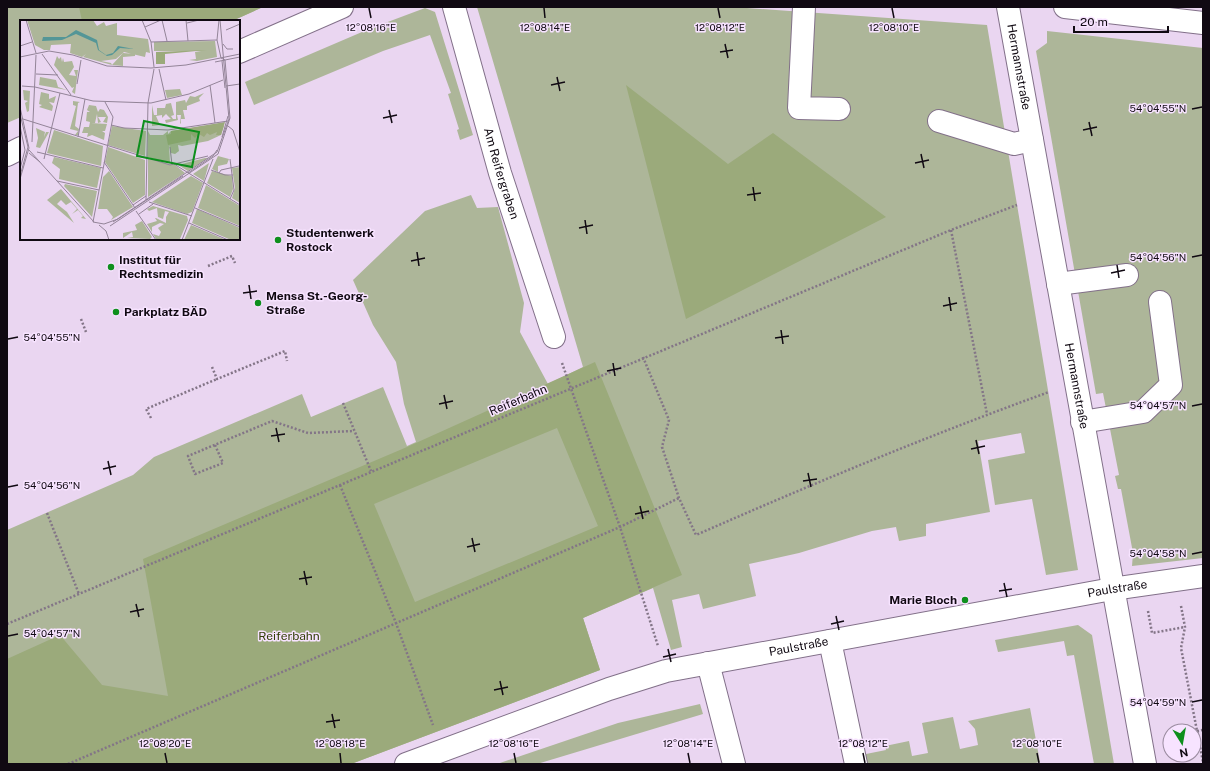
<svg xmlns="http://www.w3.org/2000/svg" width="1210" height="771" font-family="'Public Sans',sans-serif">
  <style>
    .green { fill: #adb699 }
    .forest { fill: #9baa7b; fill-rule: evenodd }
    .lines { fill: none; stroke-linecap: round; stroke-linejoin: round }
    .minor-casing { stroke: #827089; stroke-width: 24 }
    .path { stroke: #837587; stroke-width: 2.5; stroke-dasharray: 2 2; stroke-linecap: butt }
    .minor { stroke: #fff; stroke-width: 22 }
    .ticks { fill: none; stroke: #100912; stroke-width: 1.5 }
    .poi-dot { fill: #0e8f1d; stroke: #f7e3ff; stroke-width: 1.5 }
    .labels { text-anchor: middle; stroke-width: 3; stroke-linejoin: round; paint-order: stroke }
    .street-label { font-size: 12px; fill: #100912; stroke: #f7e3ff }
    .poi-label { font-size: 12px; font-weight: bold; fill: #100912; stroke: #f7e3ff; text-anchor: start }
    .park-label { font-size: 12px; fill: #323f06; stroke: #f7e3ff }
    .inset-road { fill: none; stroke: #938498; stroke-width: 1 }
    .view { fill: #0e8f1d; fill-opacity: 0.15; stroke: #0e8f1d; stroke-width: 2 }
    .inset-edge { fill: none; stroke: #100912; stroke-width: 2 }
    .ticks-label { font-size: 10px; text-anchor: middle; fill: #100912; stroke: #f7e3ff; stroke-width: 3; stroke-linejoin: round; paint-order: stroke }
  </style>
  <rect width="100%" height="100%" fill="#ead6f1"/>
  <g class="green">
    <path d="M7 7H263L232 21H21V117L7 123Z"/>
    <path d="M477 7H733L987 25 1078 570 1046 575 1032 499 995 505 988 460 1025 453 1021 433 978 441 990 512 926 524V536L899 541 896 527 872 531 799 553 749 564 756 596 703 609 699 594 672 600 682 647 671 650 653 588 583 618 600 670 351 764H7V530L133 475 154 457 302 394 311 417 383 387 407 446 416 442 404 404 396 362 373 325 353 280 425 211 471 195 477 208 498 207 524 303 520 332 548 384 583 367Z"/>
    <path d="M425 8 435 12 473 135 460 140 457 130 459 129 448 94 451 93 430 35 383 51 254 105 245 82 369 29Z"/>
    <path d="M1047 31 1203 48V558L1132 566 1133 553 1121 489H1118L1115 476 1119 475 1103 393 1096 394 1036 51 1047 43Z"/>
    <path d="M1078 625 1092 635 1114 764H1094L1074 655 1067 656 1064 641 998 652 995 640Z"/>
    <path d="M700 704 703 714 537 764H497L618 723Z"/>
    <path d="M1030 708 1040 762 1031 764H859L858 760 866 758V754L886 750 885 746 909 741 912 756 928 753 922 723 953 717 960 749 978 745 975 729 968 721Z"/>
  </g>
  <g class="forest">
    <path d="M79 7H263L232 21H82Z"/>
    <path d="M626 85 728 164 773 133 886 217 686 319Z"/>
    <path d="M595 362 682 575 583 618 600 670 351 764H7V659L60 635 102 685 168 696 143 559 407 447ZM557 428 598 526 415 602 374 504Z"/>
  </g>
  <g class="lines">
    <g class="minor-casing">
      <g id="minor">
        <path id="s1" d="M454 7 500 173 554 337"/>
        <path d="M804 7 799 108 839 109"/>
        <path id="s2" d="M1008 7 1145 764"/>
        <path d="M1065 7 1203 23"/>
        <path d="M239 52 342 7"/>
        <path d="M939 121 1014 144 1032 140"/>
        <path d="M7 155 21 148"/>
        <path d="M1058 284 1127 275"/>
        <path d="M1082 422 1143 412 1171 385 1160 302"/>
        <path d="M830 641 856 764"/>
        <path d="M708 663 734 764"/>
        <path id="s3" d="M406 764 609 689 666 671 1112 589 1203 576"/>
      </g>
    </g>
    <g class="path">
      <path d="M951 230 987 414"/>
      <path d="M208 266 232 256 235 263"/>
      <path d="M81 319 86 332"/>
      <path d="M643 357 669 420 662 447 679 498 696 535C812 484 930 435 1049 392"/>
      <path d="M562 363 620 527 658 646"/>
      <path d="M212 367 217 379 285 351 287 361"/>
      <path d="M343 403 371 471"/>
      <path d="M151 418 146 409 217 379"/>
      <path d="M215 445 223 463 195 474 188 456 272 421 308 433 354 431"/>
      <path d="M340 485 396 623 433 725"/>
      <path d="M47 513 79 594"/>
      <path d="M1181 606 1185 627 1181 648 1203 762"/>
      <path d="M1148 611 1152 633 1185 627"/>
      <path d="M7 624 951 230 1017 205"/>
      <path d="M1197 731 1203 730"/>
      <path d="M68 764 620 527 679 498"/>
    </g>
    <use href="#minor" class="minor"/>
  </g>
  <path class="ticks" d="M369 8 371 18M544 8 545 18M718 8 720 18M892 8 894 18M725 44 728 58M720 52 733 50M557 77 560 91M551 85 565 82M1192 109 1202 107M389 110 392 123M383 118 397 115M1089 122 1092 136M1083 130 1097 127M921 154 924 168M915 163 929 160M753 187 755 201M747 195 761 193M585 220 587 234M579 228 593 225M417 252 419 266M1192 257 1202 255M411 261 425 258M1117 265 1119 278M1111 273 1125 270M249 285 251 299M243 293 257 291M949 297 951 311M943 306 957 303M781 330 783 344M775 338 789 336M8 339 18 337M613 363 615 376M607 371 621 368M444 395 447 409M439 404 453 401M1192 406 1202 404M276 428 279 442M271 436 285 434M976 440 979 454M971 449 985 446M108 461 111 475M103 469 116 466M808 473 811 487M803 481 817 479M8 487 18 485M640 506 643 519M635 514 649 511M472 538 475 552M467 547 480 544M1192 554 1202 552M304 571 307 585M299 579 312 577M1004 583 1007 597M999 591 1012 589M136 604 139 617M130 612 144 609M836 616 839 630M831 624 844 621M8 636 18 634M668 649 671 662M663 657 676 654M500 681 503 695M494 690 508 687M1192 702 1202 700M332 714 335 728M326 722 340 720M165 753 167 763M340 753 341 763M514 753 516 763M688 753 690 763M863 753 865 763M1037 753 1039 763"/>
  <g class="poi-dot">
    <circle cx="278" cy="240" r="4"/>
    <circle cx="111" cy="267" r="4"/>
    <circle cx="258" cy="303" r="4"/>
    <circle cx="116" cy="312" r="4"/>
    <circle cx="965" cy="600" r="4"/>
  </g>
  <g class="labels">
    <g class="street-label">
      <text dy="4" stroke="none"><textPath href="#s2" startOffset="61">Hermannstraße</textPath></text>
      <text dy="4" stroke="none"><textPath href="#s1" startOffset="173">Am Reifergraben</textPath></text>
      <text dy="4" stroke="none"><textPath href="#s2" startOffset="385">Hermannstraße</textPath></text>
      <text transform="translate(518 400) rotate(-23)" y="4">Reiferbahn</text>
      <text dy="4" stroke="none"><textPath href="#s3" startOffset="735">Paulstraße</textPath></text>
      <text dy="4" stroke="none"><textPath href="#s3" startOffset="411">Paulstraße</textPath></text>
    </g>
    <g class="poi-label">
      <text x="286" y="237">Studentenwerk<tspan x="286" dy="14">Rostock</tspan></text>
      <text x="119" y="264">Institut für<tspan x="119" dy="14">Rechtsmedizin</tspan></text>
      <text x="266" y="300">Mensa St.-Georg-<tspan x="266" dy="14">Straße</tspan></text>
      <text x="124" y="316">Parkplatz BÄD</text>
      <text x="957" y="604" text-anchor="end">Marie Bloch</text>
    </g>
    <g class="park-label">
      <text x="289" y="640">Reiferbahn</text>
    </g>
  </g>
  <g transform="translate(20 20)">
    <rect width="220" height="220" fill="#ead6f1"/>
    <path d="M7 0H73L77 6 84 2 86 6 97 3V15L128 19 130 33 126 32 125 37 104 32 96 39 81 41 91 43 92 45 63 37 66 34 62 37 50 33 51 24 31 25 30 30H24L15 25ZM195 21 197 37 177 41 169 40 176 39 175 32 181 31H134V22ZM103 33 115 34V36L103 37V46L92 45ZM37 36 39 39 41 37 42 42 43 38 44 42 52 41 54 47 49 55 56 56 54 50H58L55 74 52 72 54 67 52 68 34 45ZM20 57 36 60 38 67 47 70 19 65ZM160 69 162 75 147 78 145 70ZM3 70 10 71 9 91 7 92 5 83 8 81 4 80ZM21 72 29 74V79L36 76 34 83 29 82 33 86 32 91 19 87 22 85 19 84ZM184 73 179 78 180 81 167 86V90H163L165 99H161V103L160 104 161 95H157L158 100 146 103 145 100 151 99 146 94 142 98V95L136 96 140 105 132 106V85L134 95H137V88H145L146 84 151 83 154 95 151 96 153 99H156V82L165 80 166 83 170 76 175 77ZM53 81 60 82 58 83 55 106 59 109 58 115H55L58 111 50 109 56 86 53 85ZM69 85 76 86 78 92 80 89 84 90 88 97 87 103 83 102 86 97H78L81 102 78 103 77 94 75 103H71L87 104 85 111H82L85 113 84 120 72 115 67 117 68 113H62L64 107H69L70 102 66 101 67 92H70L67 90ZM92 106 126 111 125 136 88 125ZM184 106H204L201 115 188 121 162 126 158 125 159 131 155 134 151 133 149 125 150 143 127 137 128 111 130 115H143L148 111V114L151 111ZM16 108 25 112 24 117 26 112H29L20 128 16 127 18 118ZM34 110 83 126 81 146 27 133ZM88 127 125 140V175L113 183 85 142ZM198 136 209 139 207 144 198 146V152L192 149ZM34 137 81 148 77 168 39 159 40 149 32 143ZM185 138H188L168 151 158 145ZM128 139 155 145 165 153 128 177ZM189 143 184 161 173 154ZM220 147V183L212 178 215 168 212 148ZM89 151 113 187 91 200 93 197 87 189H78L83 157ZM192 151 212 156 213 169 210 177 187 163ZM171 156 183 163 172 192 167 194 132 182ZM45 164 77 171 72 197 44 166ZM186 165 220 186V206L178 188ZM41 169 66 199 61 198 63 196 58 190 52 194 57 189 51 182 46 185 41 180 37 184 47 192 54 203 27 180ZM133 186 167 196 168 200 160 219H136L133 214 139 216 141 212 138 208 144 204 140 203 132 207V212L127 204 137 201 135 198H136L146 203V197L149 192 145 191 143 199 138 197 137 188 129 191 127 189ZM177 189 220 208 219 220H211L172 203ZM122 201 132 217 130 219 107 218 113 217 112 212 103 218V213L117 210 115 205ZM171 205 206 220H164Z" fill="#adb699"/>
    <path d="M187 30 145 34V44H136V32ZM205 102 201 115H196L197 112 190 115 187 113 184 117 179 114 175 118 171 114V120L148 125 146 115 151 114V111Z" fill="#9baa7b"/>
    <path d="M56 10 77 20 79 30 86 35 93 33 98 26 114 29 100 28 92 35 87 36 78 30 76 23 56 14 42 20 22 21 23 17H46Z" fill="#549697"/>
    <path class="inset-road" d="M6 0 16 33M122 0 131 22 134 47M142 0 147 21M166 0 168 21M167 3 179 0M125 7 141 0M206 10 220 4M131 22 197 20M203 24 207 29H213M0 26 12 22M22 34 51 75M0 37 29 31 53 35 87 46 131 48 166 45 220 34M202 41 205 68M195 42 220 37M139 49 146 80M16 54 38 55M57 64 61 40M190 65 195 103M2 66 15 67M206 66 220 64M15 67 73 81 131 83 169 74 203 60M0 87 9 128 0 159M0 94 8 127 0 156M3 99 150 145 188 136M91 105 104 108 148 110 208 101M0 106 5 130 0 149M208 106 213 110 220 132M58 117 65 79M202 117 208 96M12 122 16 35M150 127 152 145M9 130 74 202M17 132 83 148M9 133 20 142M24 139 40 73M210 139 214 170 210 179M84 142 115 188M154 144 220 185M191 150 205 155H213M168 153 193 136 197 130M199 153 201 150 219 146M37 161 79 170M126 180 128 83 134 49M129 182 172 196M113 185 126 176M175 188 220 207M116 191 136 220M119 194 133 184M73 202 84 204 98 199 163 156M73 202 93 97 85 82M93 202 197 132 209 99 200 0M169 203 208 220M79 205 86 211 89 220M90 206 198 134 210 98 205 40 201 38 197 20 199 0M89 220H109M162 220 193 139"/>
    <path class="view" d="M124 101 179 112 172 147 117 136Z"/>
    <rect width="220" height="220" class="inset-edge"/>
  </g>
  <g class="ticks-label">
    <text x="371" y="31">12°08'16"E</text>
    <text x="545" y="31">12°08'14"E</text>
    <text x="720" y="31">12°08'12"E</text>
    <text x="894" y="31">12°08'10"E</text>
    <text x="1158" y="112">54°04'55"N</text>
    <text x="1158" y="261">54°04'56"N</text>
    <text x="52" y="341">54°04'55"N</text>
    <text x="1158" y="409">54°04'57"N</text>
    <text x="52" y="489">54°04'56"N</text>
    <text x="1158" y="557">54°04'58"N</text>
    <text x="52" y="637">54°04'57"N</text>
    <text x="1158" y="706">54°04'59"N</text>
    <text x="165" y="747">12°08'20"E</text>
    <text x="340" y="747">12°08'18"E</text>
    <text x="514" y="747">12°08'16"E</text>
    <text x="688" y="747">12°08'14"E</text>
    <text x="863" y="747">12°08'12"E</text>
    <text x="1037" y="747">12°08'10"E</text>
  </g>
  <rect width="1210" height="771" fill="none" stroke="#100912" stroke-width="16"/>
  <g transform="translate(1182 743) rotate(169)"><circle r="19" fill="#f7e3ff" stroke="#9b8ca0"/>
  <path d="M0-3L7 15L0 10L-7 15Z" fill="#0e8f1d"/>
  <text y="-6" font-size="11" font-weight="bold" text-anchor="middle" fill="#100912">N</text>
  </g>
  <path d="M1074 26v6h94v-6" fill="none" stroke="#100912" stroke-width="2"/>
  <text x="1080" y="26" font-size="12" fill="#100912" stroke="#f7e3ff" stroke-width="3" paint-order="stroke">20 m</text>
</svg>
